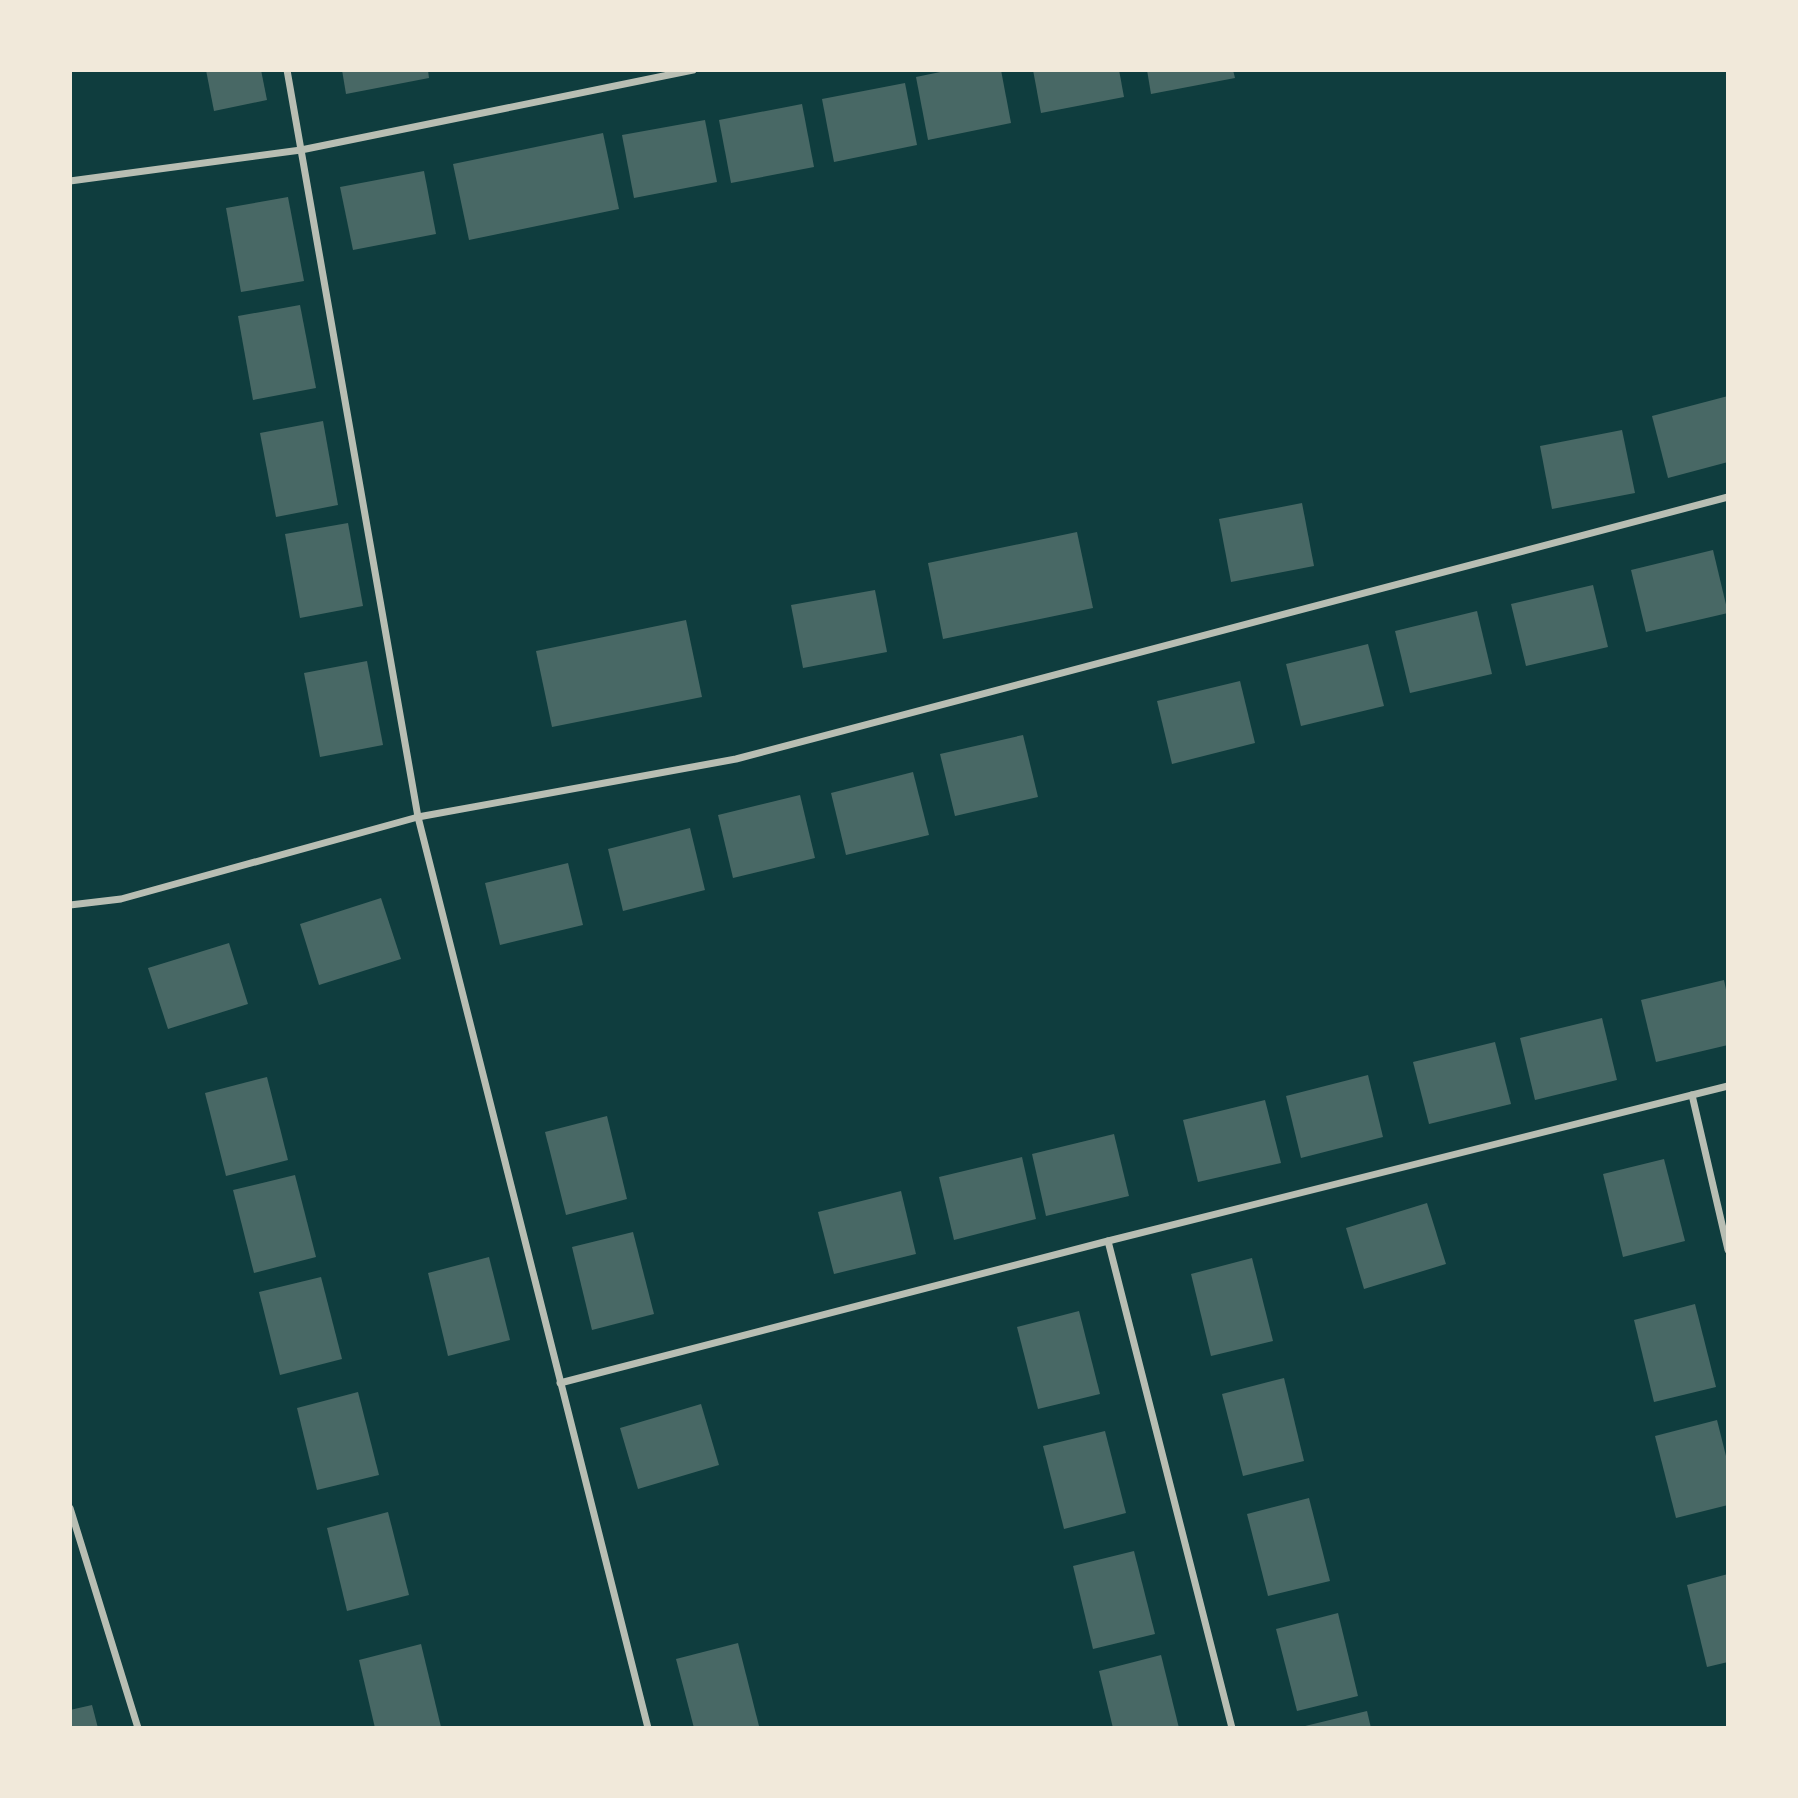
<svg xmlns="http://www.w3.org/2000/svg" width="1798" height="1798" font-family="'Golos Text',sans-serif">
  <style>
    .building { fill: #486865 }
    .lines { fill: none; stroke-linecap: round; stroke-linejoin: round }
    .minor { stroke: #b8beb3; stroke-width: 7 }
  </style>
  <rect width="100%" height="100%" fill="#0f3d3e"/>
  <g class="building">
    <path d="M206 70H261L267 100 214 111Z"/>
    <path d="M342 70H428L429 78 346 94Z"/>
    <path d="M950 70H1001L1011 123 928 140 916 77Z"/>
    <path d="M1033 70H1119L1124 97 1041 113Z"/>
    <path d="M1147 70H1233L1235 78 1151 94Z"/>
    <path d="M905 83 917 145 834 162 822 99Z"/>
    <path d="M802 104 814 167 731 183 719 120Z"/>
    <path d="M705 120 717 182 634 198 622 135Z"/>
    <path d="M603 133 619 209 469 240 453 164Z"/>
    <path d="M424 171 436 234 353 250 340 187Z"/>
    <path d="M288 197 304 281 241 292 226 208Z"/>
    <path d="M300 305 316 388 253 400 238 316Z"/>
    <path d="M1728 396V462L1668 478 1652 416Z"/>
    <path d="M323 421 338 505 276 517 260 433Z"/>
    <path d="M1622 430 1635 493 1552 509 1540 446Z"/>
    <path d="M1302 503 1314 566 1231 582 1219 519Z"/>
    <path d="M348 523 363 606 300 618 285 534Z"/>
    <path d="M1077 532 1093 608 943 639 928 563Z"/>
    <path d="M1713 550 1728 613 1646 632 1631 570Z"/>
    <path d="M1593 585 1608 647 1526 666 1511 604Z"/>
    <path d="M875 590 887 652 803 668 791 605Z"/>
    <path d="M1477 611 1492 674 1410 693 1395 631Z"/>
    <path d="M686 620 702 697 552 727 536 651Z"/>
    <path d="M1368 644 1384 706 1301 726 1286 664Z"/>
    <path d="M367 661 383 745 320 757 304 673Z"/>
    <path d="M1240 681 1255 743 1172 764 1157 701Z"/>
    <path d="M1023 735 1038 797 955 816 940 754Z"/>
    <path d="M913 772 929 835 846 855 831 793Z"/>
    <path d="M800 795 815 858 733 878 718 815Z"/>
    <path d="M690 828 705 890 623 911 608 849Z"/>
    <path d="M568 863 583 925 500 945 485 883Z"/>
    <path d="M381 898 401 959 319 985 300 924Z"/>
    <path d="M229 943 248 1004 168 1029 148 968Z"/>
    <path d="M1724 980 1728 999V1045L1656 1062 1641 1000Z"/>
    <path d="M1602 1018 1617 1080 1535 1100 1520 1038Z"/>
    <path d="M1495 1042 1511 1104 1429 1124 1413 1062Z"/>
    <path d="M1368 1075 1383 1137 1301 1158 1286 1096Z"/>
    <path d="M267 1077 288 1160 226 1176 205 1093Z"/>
    <path d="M1265 1100 1281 1163 1198 1182 1183 1120Z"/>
    <path d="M607 1116 627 1199 566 1215 545 1132Z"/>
    <path d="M1114 1134 1129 1196 1046 1216 1032 1154Z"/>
    <path d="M1022 1157 1036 1219 954 1240 939 1177Z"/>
    <path d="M1664 1159 1685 1241 1623 1257 1603 1174Z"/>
    <path d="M295 1175 316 1257 254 1273 233 1190Z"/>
    <path d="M901 1191 916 1254 834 1274 818 1212Z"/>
    <path d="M1427 1203 1446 1264 1364 1289 1346 1228Z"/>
    <path d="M633 1232 654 1314 592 1330 572 1247Z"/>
    <path d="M489 1257 510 1340 448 1356 428 1273Z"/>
    <path d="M1252 1258 1273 1341 1211 1356 1191 1274Z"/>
    <path d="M321 1277 342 1359 280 1375 259 1292Z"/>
    <path d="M1695 1304 1716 1387 1654 1402 1634 1320Z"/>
    <path d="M1079 1311 1100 1394 1038 1409 1017 1327Z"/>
    <path d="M1284 1378 1304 1461 1243 1476 1222 1394Z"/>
    <path d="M358 1392 379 1475 317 1490 297 1408Z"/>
    <path d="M701 1404 719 1465 638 1489 620 1428Z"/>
    <path d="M1717 1420 1728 1464V1505L1676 1518 1655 1436Z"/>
    <path d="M1105 1431 1126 1513 1064 1529 1043 1446Z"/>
    <path d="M1309 1498 1330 1581 1268 1596 1247 1514Z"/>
    <path d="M388 1512 409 1595 347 1611 327 1528Z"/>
    <path d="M1134 1551 1155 1634 1093 1649 1073 1566Z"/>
    <path d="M1728 1574V1662L1707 1667 1687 1585Z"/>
    <path d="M1338 1613 1358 1696 1297 1711 1276 1629Z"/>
    <path d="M738 1643 759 1726 750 1728H694L676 1659Z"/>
    <path d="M421 1644 441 1727 375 1728 359 1660Z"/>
    <path d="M1161 1655 1179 1728H1113L1099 1671Z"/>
    <path d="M92 1705 98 1728H70V1710Z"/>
    <path d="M1367 1711 1371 1728H1301V1727Z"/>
  </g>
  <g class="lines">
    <g class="minor">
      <path d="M287 70 418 817 648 1728"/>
      <path d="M70 181 301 150 693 70"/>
      <path d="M70 905 121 899 418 817 736 759 1728 497"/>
      <path d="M1692 1095 1728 1250"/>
      <path d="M1108 1241 1232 1728"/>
      <path d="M560 1383 1108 1241 1728 1086"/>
      <path d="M70 1508 138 1728"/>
    </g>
  </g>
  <rect width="1798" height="1798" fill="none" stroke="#f1e9da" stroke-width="144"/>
</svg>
